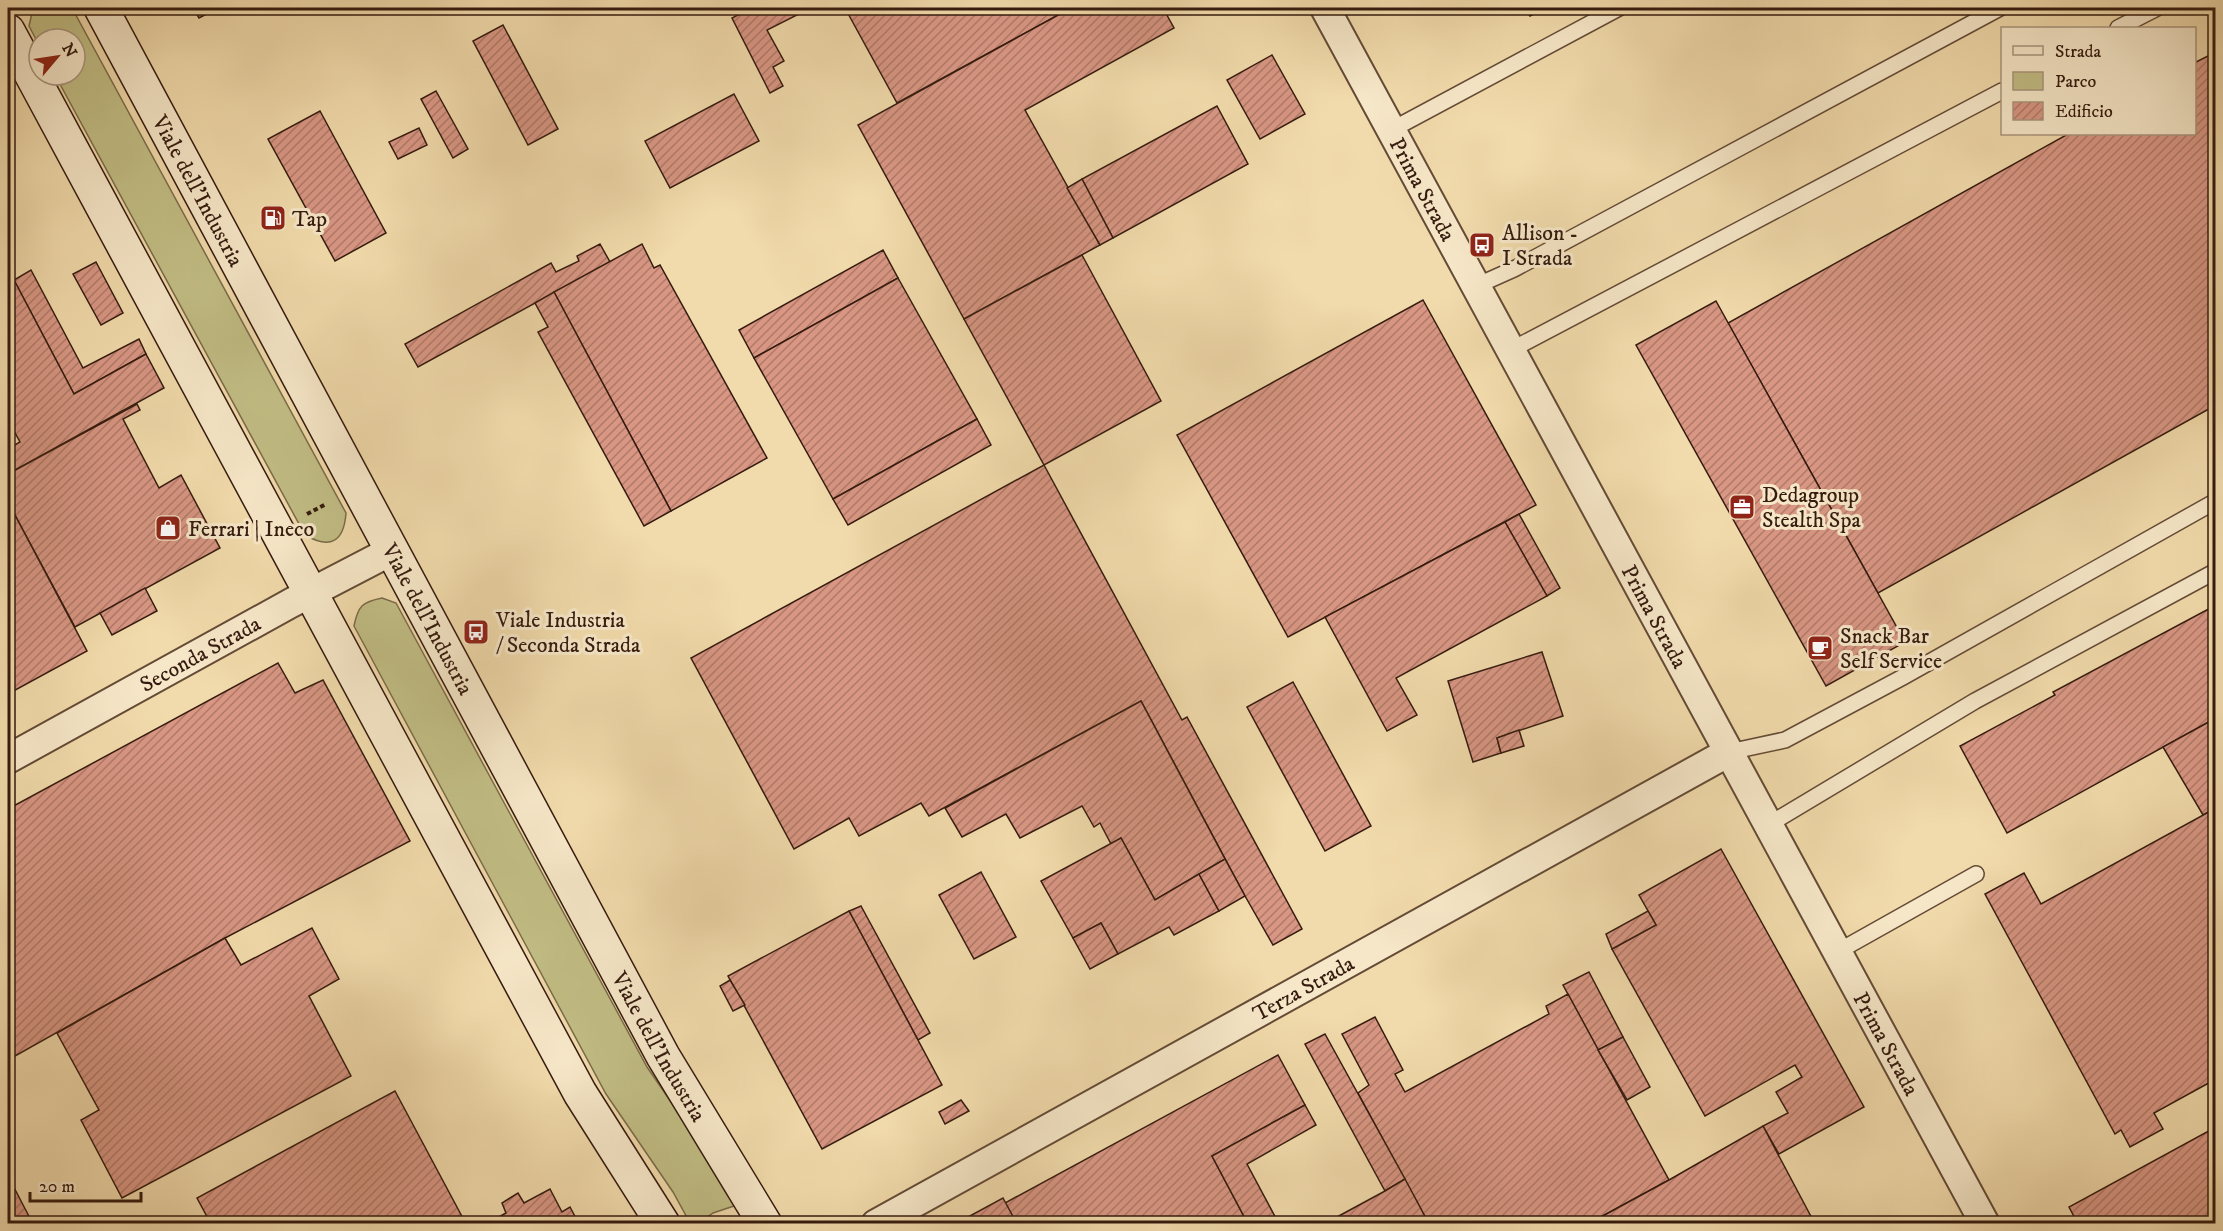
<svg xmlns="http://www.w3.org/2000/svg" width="2223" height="1231" font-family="'IM FELL DW Pica',serif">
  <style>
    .green { fill: #c1bd84; stroke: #7b6c4a; stroke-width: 1.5 }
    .building { fill: url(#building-hatch); stroke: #351b0f; stroke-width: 1.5 }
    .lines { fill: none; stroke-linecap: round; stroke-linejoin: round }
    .lane-casing { stroke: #644b36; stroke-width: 18 }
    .street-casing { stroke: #644b36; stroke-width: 32 }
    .secondary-casing { stroke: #351b0f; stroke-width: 36 }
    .path { stroke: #351b0f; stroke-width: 4; stroke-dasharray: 4.5 3; stroke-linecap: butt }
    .lane { stroke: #f6e7c8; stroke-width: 15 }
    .street { stroke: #f6e7c8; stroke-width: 28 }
    .secondary { stroke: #f6e7c8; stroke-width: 33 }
    .labels { text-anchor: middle; stroke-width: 6; stroke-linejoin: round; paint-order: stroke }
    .street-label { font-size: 22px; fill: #351b0f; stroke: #f6e7c8 }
    .poi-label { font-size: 22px; fill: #351b0f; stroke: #f6e7c8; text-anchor: start }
  </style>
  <defs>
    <pattern id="building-hatch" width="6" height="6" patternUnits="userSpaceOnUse" patternTransform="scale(1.5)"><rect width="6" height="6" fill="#d89683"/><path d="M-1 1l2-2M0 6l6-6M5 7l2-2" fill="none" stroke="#b07a6a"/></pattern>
  </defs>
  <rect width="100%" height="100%" fill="#f1daab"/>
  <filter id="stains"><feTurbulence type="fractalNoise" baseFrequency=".00333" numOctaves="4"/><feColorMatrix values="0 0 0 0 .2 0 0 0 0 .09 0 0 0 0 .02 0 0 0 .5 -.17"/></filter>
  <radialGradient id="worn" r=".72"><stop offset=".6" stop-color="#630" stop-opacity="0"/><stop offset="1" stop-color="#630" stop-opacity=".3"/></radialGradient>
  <g class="green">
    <path d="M37 8H72L346 513C344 541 331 550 305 535L55 75H75V39H39V45L29 26 32 13Z"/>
    <path d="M382 598 396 603 647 1067 715 1166 737 1205 713 1213 699 1223H690L673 1192 606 1094 354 626C358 606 362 602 382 598Z"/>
  </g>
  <g class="building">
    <path d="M193 8H218L199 18Z"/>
    <path d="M751 8H801L803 12 767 30 784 61 773 67 783 86 770 93 732 18Z"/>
    <path d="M845 8H1071L897 103Z"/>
    <path d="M1071 8H1163L1174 28 1025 110 1100 245 964 319 858 125Z"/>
    <path d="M1525 8H1546L1530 16Z"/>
    <path d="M503 25 558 129 528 145 473 41Z"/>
    <path d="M2216 52V405L1878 593 1728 323 2068 134H2194V63Z"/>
    <path d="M1272 55 1305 114 1260 139 1227 80Z"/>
    <path d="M436 91 468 149 453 158 421 99Z"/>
    <path d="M734 94 759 141 670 188 645 141Z"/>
    <path d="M1217 106 1248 164 1113 238 1082 179Z"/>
    <path d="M320 111 386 233 335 261 268 139Z"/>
    <path d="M419 128 427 145 398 159 389 142Z"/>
    <path d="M1082 179 1113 238 1100 245 1067 188Z"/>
    <path d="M600 244 610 262 418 367 405 344 551 263 556 272 579 261 577 256Z"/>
    <path d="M642 244 654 268 660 265 767 458 671 511 554 292Z"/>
    <path d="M883 250 898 278 754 358 739 330Z"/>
    <path d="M1082 255 1161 401 1044 465 964 319Z"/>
    <path d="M96 262 123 313 101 325 73 274Z"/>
    <path d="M31 270 83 368 139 339 146 354 74 394 14 280Z"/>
    <path d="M898 278 977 419 833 499 754 358Z"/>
    <path d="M14 280 74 394 146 354 164 388 8 474V449L20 442 8 420V284Z"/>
    <path d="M554 292 671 511 644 526 538 332 548 327 535 303Z"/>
    <path d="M1423 300 1536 505 1288 637 1177 435Z"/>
    <path d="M1716 301 1905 642 1826 686 1636 345Z"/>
    <path d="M137 404 140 410 123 419 159 488 181 475 220 548 75 627 8 502V474Z"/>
    <path d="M977 419 991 445 848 525 833 499Z"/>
    <path d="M1044 465 1182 720 1187 717 1302 929 1273 945 1245 896 1141 701 929 816 921 803 859 836 849 818 794 849 691 658Z"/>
    <path d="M8 502 87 651 8 694Z"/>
    <path d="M1519 514 1560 588 1547 596 1505 522Z"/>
    <path d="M1505 522 1547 596 1396 678 1417 715 1387 731 1325 617Z"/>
    <path d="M145 588 157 611 112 635 100 613Z"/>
    <path d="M2216 605V718L2007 833 1960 746 2055 695 2053 692Z"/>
    <path d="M1542 652 1563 716 1497 738 1501 753 1473 762 1448 681Z"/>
    <path d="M278 663 295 693 323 680 410 841 225 938 8 1060V809Z"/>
    <path d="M1293 682 1371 826 1325 851 1247 707Z"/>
    <path d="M1141 701 1225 859 1155 900 1121 838 1111 844 1100 823 1094 827 1082 806 1020 838 1006 814 962 837 945 808Z"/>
    <path d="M2216 718V808L2203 815 2163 747Z"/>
    <path d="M1519 730 1524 746 1501 753 1497 738Z"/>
    <path d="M2216 808V1079L2154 1113 2163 1129 2130 1147 2121 1130 2115 1134 1985 894 2024 873 2041 904Z"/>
    <path d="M1121 838 1155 900 1199 874 1219 911 1174 935 1169 927 1118 954 1101 923 1073 938 1041 881Z"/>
    <path d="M1721 849 1864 1107 1779 1154 1763 1126 1788 1113 1776 1092 1802 1077 1795 1065 1705 1116 1612 949 1656 925 1639 895Z"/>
    <path d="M1225 859 1245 896 1219 911 1199 874Z"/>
    <path d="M981 872 1016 937 974 959 939 895Z"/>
    <path d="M861 906 930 1033 918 1040 849 911Z"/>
    <path d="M849 911 942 1085 822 1149 728 976Z"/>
    <path d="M1648 911 1656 925 1612 949 1606 934Z"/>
    <path d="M1101 923 1118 954 1090 969 1073 938Z"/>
    <path d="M312 928 339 979 309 996 351 1076 122 1198 81 1120 99 1110 57 1033 225 938 241 965Z"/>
    <path d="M1589 972 1623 1037 1598 1050 1563 985Z"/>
    <path d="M730 980 745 1005 733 1011 720 986Z"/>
    <path d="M1568 994 1669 1180 1588 1224H1429L1358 1093 1369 1085 1342 1034 1375 1017 1403 1070 1395 1074 1405 1092 1549 1014 1546 1006Z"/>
    <path d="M1325 1034 1405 1179 1385 1191 1305 1044Z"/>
    <path d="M1623 1037 1650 1087 1627 1100 1598 1050Z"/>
    <path d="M1278 1055 1305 1105 1212 1156 1248 1224H1017L1005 1203Z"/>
    <path d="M395 1091 466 1224H211L197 1198Z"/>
    <path d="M961 1100 969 1111 945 1124 939 1112Z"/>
    <path d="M1305 1105 1316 1125 1247 1164 1279 1224H1248L1212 1156Z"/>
    <path d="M1763 1126 1815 1224H1588L1669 1180Z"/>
    <path d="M2216 1127V1212L2195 1224H2078L2069 1207Z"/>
    <path d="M8 1176 33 1224H8Z"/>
    <path d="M1405 1179 1429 1224H1324L1385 1191Z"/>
    <path d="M550 1189 562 1212 570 1207 579 1224H486L506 1213 502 1203 518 1193 524 1203Z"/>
    <path d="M1003 1198 1017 1224H957V1223Z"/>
  </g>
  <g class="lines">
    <g class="lane-casing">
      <g id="lane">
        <path d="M2118 28 2157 8"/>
        <path d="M1393 129 1619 8"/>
        <path d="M1476 286 1514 269 2000 8"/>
        <path d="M1511 350 2002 91"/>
        <path d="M1729 752 1785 740 1903 677 2216 501"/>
        <path d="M1768 825 1975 701 2216 571"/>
        <path d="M1837 952 1976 874"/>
      </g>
    </g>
    <g class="street-casing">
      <g id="street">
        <path id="s1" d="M1325 8 1985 1224"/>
        <path id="s2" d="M8 759 291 603 393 550"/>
        <path id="s3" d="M876 1224 1729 752"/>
      </g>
    </g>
    <g class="secondary-casing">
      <g id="secondary">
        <path id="s4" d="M101 8 663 1056 765 1224"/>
        <path d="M8 31 580 1093 663 1224"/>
      </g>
    </g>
    <path class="path" d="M307 514 326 504"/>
    <use href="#lane" class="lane"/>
    <use href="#street" class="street"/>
    <use href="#secondary" class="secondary"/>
  </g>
  <defs>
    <g id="fuel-square" transform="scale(1.35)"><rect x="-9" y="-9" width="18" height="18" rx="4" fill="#8f2418" stroke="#f6e7c8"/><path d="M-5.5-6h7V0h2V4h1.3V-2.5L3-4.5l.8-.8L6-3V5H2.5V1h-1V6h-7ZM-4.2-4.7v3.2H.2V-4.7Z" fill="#fff"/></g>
    <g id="bus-square" transform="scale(1.35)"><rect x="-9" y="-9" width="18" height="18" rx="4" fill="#8f2418" stroke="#f6e7c8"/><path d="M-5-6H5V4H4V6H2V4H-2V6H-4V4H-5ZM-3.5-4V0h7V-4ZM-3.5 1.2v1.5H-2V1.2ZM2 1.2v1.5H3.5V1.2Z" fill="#fff"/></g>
    <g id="office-square" transform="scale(1.35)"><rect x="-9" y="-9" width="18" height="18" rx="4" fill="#8f2418" stroke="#f6e7c8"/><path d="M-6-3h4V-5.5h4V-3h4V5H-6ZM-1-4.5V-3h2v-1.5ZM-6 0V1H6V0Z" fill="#fff"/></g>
    <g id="shop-square" transform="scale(1.35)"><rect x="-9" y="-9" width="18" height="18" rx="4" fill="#8f2418" stroke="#f6e7c8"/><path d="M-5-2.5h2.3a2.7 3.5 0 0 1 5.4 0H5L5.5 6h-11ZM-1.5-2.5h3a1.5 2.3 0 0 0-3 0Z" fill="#fff"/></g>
    <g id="cafe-square" transform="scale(1.35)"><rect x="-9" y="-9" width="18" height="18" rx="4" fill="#8f2418" stroke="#f6e7c8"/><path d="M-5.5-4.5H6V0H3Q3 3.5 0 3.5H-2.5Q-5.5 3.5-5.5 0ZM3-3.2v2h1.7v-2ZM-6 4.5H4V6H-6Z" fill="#fff"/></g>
  </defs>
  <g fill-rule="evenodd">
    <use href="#fuel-square" x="273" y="218"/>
    <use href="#bus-square" x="1482" y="245"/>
    <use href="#office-square" x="1742" y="507"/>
    <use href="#shop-square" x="168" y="528"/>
    <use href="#bus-square" x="476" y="632"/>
    <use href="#cafe-square" x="1820" y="648"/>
  </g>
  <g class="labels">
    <g class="street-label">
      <text dy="8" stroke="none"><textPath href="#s1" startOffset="206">Prima Strada</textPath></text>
      <text dy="8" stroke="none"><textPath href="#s4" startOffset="207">Viale dell'Industria</textPath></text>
      <text dy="8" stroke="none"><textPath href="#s1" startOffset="692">Prima Strada</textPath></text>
      <text dy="8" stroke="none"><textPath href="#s4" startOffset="693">Viale dell'Industria</textPath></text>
      <text dy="8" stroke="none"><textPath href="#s2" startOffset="219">Seconda Strada</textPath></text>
      <text dy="8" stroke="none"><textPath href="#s3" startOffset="488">Terza Strada</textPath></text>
      <text dy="8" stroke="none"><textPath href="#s1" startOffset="1178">Prima Strada</textPath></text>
      <text dy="8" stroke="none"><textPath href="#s4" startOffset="1179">Viale dell'Industria</textPath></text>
    </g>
    <g class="poi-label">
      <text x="292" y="226">Tap</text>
      <text x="1502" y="240">Allison -<tspan x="1502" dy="25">I Strada</tspan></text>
      <text x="1762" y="502">Dedagroup<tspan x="1762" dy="25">Stealth Spa</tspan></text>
      <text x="188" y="536">Ferrari | Ineco</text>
      <text x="496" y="627">Viale Industria<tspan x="496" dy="25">/ Seconda Strada</tspan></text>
      <text x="1840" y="643">Snack Bar<tspan x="1840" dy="25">Self Service</tspan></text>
    </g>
  </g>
  <rect width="2223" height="1231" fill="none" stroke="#f1daab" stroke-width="30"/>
  <rect x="9" y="9" width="2205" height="1213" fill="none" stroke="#351b0f" stroke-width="3"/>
  <rect x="15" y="15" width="2193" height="1201" fill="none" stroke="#351b0f" stroke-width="1.5"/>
  <rect x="2001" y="27" width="195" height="108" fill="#f6e7c8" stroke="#a9957e" stroke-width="1.5"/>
  <rect x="2013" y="46" width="30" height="9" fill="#f6e7c8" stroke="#a9957e" stroke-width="1.5"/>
  <text x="2055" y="57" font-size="18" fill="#351b0f">Strada</text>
  <rect x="2013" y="72" width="30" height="18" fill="#c1bd84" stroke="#a9957e" stroke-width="1.5"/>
  <text x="2055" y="87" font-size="18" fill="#351b0f">Parco</text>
  <rect x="2013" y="102" width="30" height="18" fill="url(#building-hatch)" stroke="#a9957e" stroke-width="1.5"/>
  <text x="2055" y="117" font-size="18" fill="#351b0f">Edificio</text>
  <g transform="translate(57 57) rotate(61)"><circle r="28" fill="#f6e7c8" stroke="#a9957e" stroke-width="1.5"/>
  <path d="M0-4.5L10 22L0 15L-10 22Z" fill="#8f2418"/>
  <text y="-9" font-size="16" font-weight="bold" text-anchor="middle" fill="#351b0f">N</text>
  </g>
  <path d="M30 1192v9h111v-9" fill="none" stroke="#351b0f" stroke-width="3"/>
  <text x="39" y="1192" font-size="18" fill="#351b0f" stroke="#f6e7c8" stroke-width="4.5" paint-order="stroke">20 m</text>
  <rect width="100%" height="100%" filter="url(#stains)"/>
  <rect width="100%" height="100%" fill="url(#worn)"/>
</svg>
